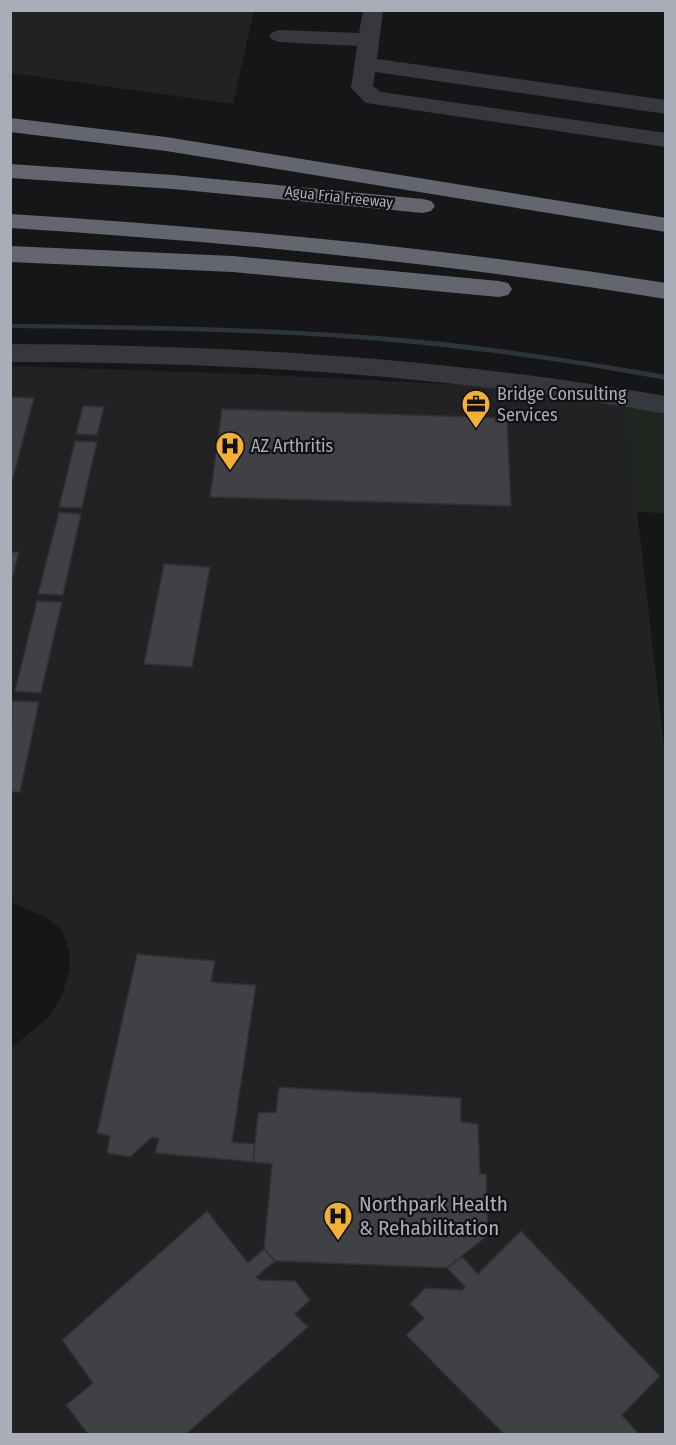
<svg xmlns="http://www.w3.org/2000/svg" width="676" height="1445" font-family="'Fira Sans Condensed',sans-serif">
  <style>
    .built { fill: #222225 }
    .green { fill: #1e261f }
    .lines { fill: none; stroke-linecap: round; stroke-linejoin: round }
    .stream { fill: #2c353c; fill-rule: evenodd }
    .building { fill: #404145; stroke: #303034; stroke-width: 1.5 }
    .minor { fill: #37383d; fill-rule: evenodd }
    .highway { fill: #63666e; fill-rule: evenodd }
    .labels { text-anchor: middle; stroke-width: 4.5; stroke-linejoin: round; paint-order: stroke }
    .far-street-label { font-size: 15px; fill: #a8adb8; stroke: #111113 }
    .poi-label { font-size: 18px; fill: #a8adb8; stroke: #111113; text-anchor: start }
    .near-poi-label { font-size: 21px; fill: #a8adb8; stroke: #111113; text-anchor: start }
  </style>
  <rect width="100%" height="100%" fill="#161618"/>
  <g class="built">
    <path d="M10 11 11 10 254 11 233 104 11 73Z"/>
    <path d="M11 366 247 374 489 386 625 404 666 764 665 1434H11L10 1049 49 1017 62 995 70 969 69 950 61 929 44 916 11 902Z"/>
  </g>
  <path class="green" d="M625 404 665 412V513L637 512Z"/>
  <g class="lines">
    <path class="stream" d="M10 324C148 325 286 327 423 340 505 348 585 361 666 375V380C585 365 505 353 423 345 286 331 148 330 10 328Z"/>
  </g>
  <g class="building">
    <path d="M10 397 34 398 13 478H10Z"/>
    <path d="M83 406 104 407 97 435 76 434Z"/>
    <path d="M222 409 507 418 511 506 210 497Z"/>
    <path d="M75 441 97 442 82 508 59 507Z"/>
    <path d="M59 512 81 514 63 595 38 594Z"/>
    <path d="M10 552H19L10 587Z"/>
    <path d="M164 564 210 567 192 667 144 664Z"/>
    <path d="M37 601 62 602 41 693 15 691Z"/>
    <path d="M12 701 39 702 20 792H10Z"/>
    <path d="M137 954 215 961 211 982 256 985 232 1142 255 1144 253 1162 155 1153 159 1139 152 1137 130 1157 107 1153 110 1136 97 1133Z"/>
    <path d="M279 1087 461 1098V1122L478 1124 480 1174H486L488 1235 447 1268 275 1261 264 1249 272 1164 253 1162 258 1113 276 1112Z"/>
    <path d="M207 1211 248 1263 264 1249 275 1261 256 1277 260 1280 295 1281 310 1300 295 1314 308 1327 186 1434H88L66 1405 93 1383 62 1340Z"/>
    <path d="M521 1231 660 1376 622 1415 639 1434H504L406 1335 424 1318 410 1304 425 1288 462 1290 465 1287 447 1268 462 1257 478 1274Z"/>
  </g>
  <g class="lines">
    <g class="minor">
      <path d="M363 10H383L377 59 666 100V114L375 72 373 86 381 92 666 133V147L366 103 351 88 357 46 280 42 273 40 269 36 273 32 280 30 359 33Z"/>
      <path d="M10 344C231 345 448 358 666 396V414C448 375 231 362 10 362Z"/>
    </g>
    <g class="highway">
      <path d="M10 118 166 137 666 218V232L166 151 10 132Z"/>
      <path d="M10 164 173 175 423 199 431 201 435 206 431 211 423 213 173 189 10 178Z"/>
      <path d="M10 214C230 228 448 248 666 283V299C448 263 230 242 10 228Z"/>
      <path d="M10 246 233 256 499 281 508 283 512 289 508 295 499 297 233 272 10 262Z"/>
    </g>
  </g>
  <defs>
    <g id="office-pin" transform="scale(1.5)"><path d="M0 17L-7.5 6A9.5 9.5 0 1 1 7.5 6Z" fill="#f2b134" stroke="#111113"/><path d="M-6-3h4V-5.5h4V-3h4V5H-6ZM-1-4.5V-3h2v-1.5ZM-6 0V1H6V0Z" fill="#111"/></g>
    <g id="hospital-pin" transform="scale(1.5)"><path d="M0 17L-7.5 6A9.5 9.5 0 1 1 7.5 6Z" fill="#f2b134" stroke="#111113"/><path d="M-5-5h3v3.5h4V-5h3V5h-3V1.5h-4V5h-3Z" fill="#111"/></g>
  </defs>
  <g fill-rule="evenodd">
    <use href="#office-pin" x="476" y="404"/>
    <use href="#hospital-pin" x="230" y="446"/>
    <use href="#hospital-pin" x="338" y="1216"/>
  </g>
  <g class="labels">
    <g class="far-street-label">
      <text transform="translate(339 197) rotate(6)" y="5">Agua Fria Freeway</text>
    </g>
    <g class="poi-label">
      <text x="497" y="400">Bridge Consulting<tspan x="497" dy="21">Services</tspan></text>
      <text x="251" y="452">AZ Arthritis</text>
    </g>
    <g class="near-poi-label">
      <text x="359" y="1211">Northpark Health<tspan x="359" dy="24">&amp; Rehabilitation</tspan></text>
    </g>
  </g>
  <rect width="676" height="1445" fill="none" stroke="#a8adb8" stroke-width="24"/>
</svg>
